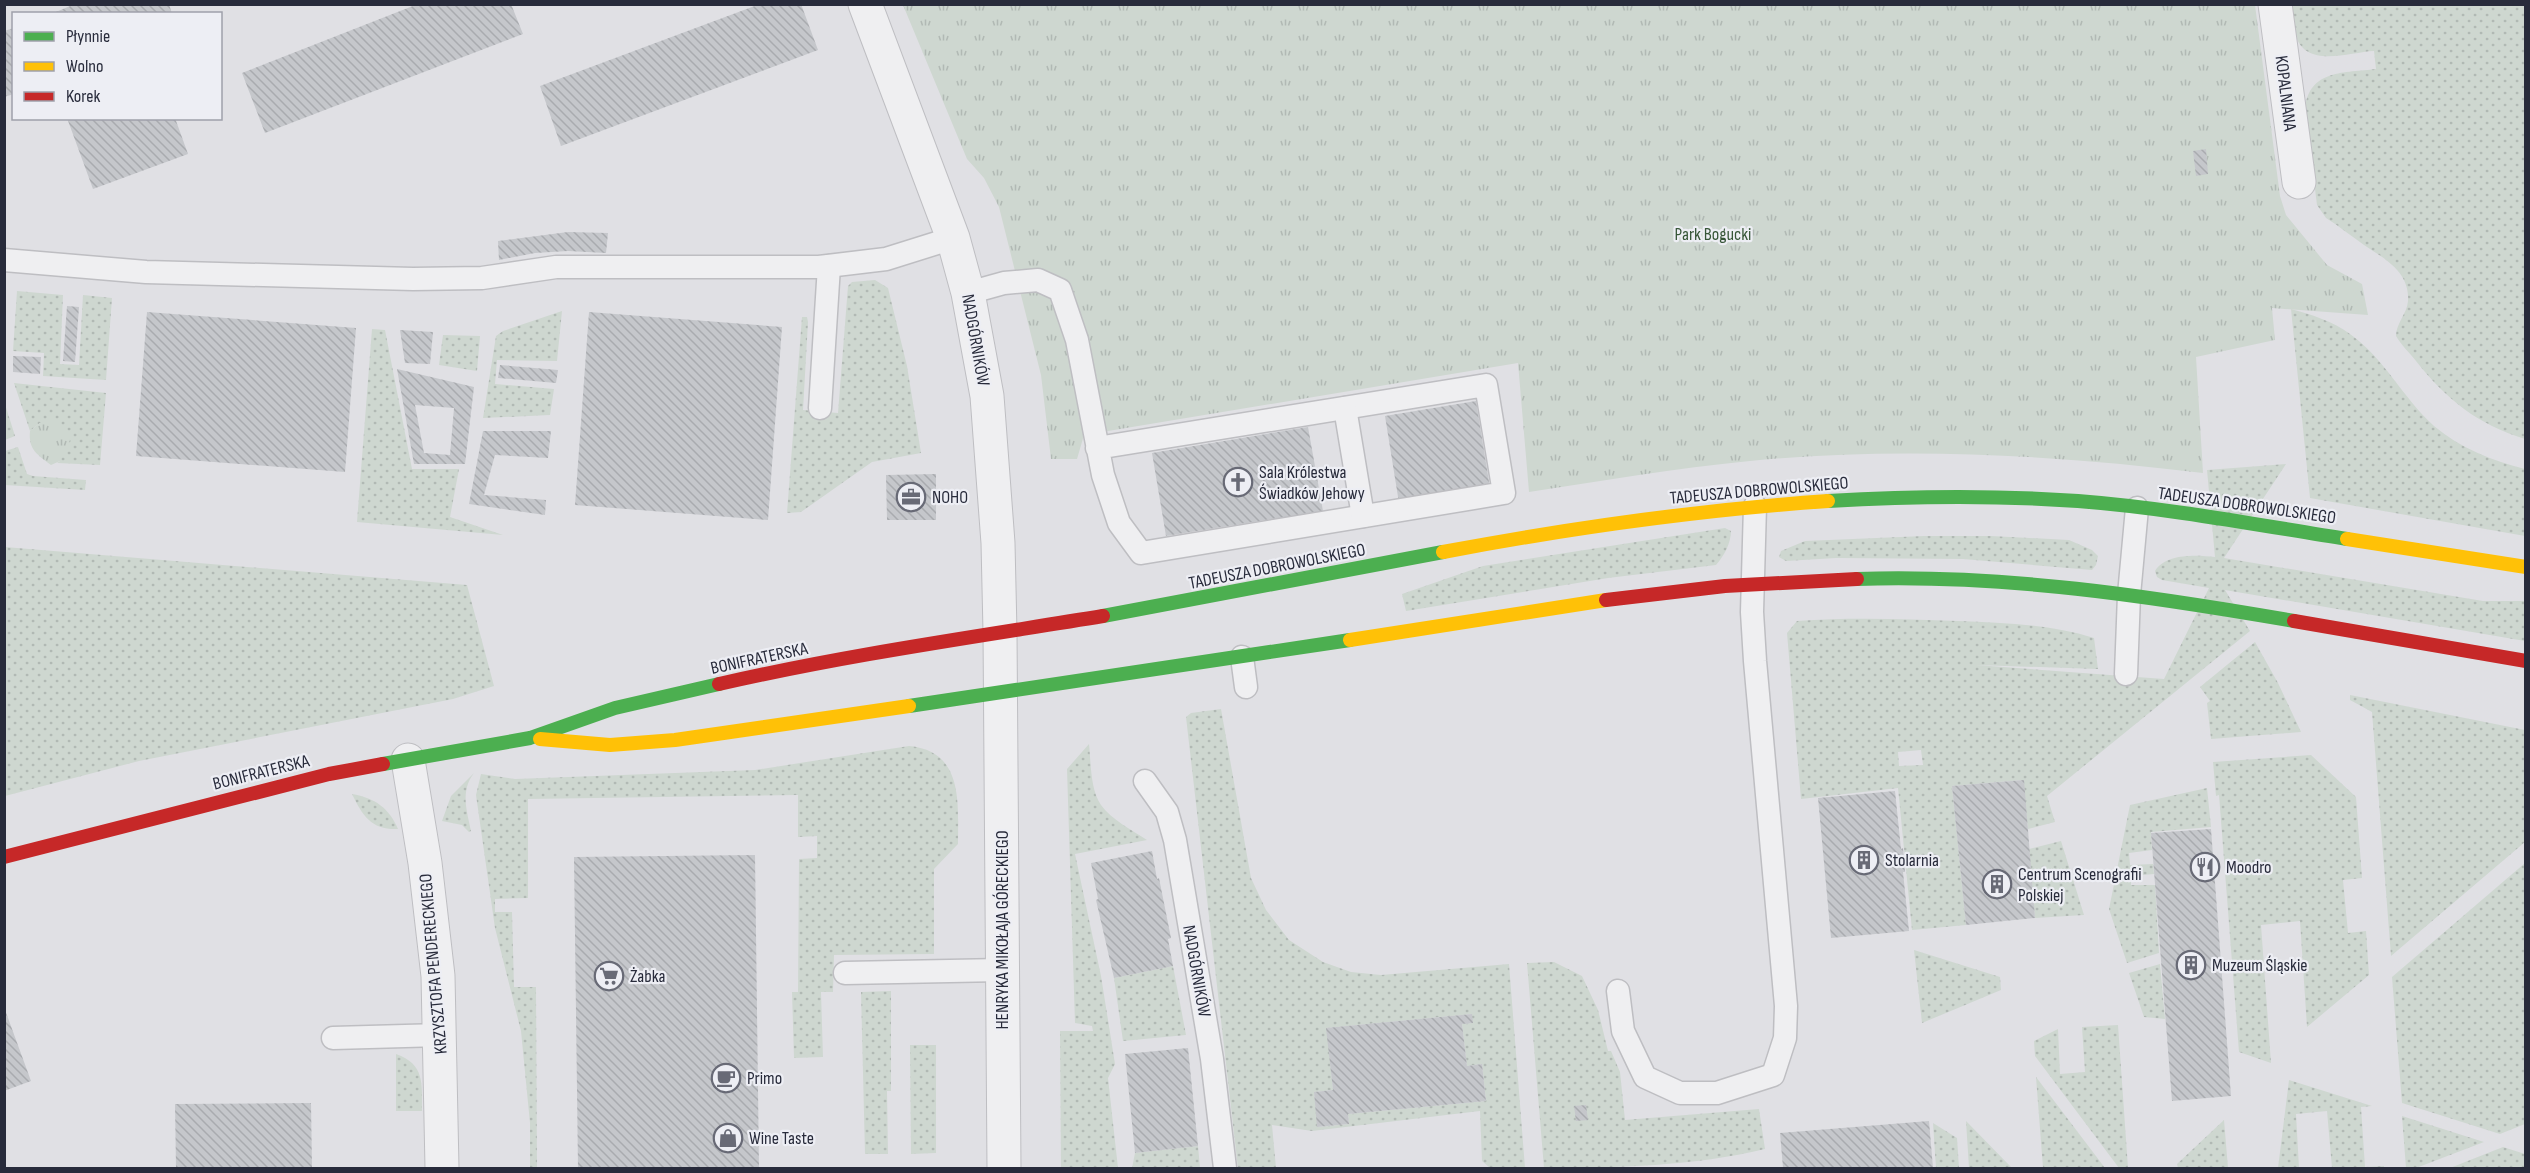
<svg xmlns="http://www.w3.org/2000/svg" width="2530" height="1173" font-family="'Sofia Sans Condensed',sans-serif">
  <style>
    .grass { fill: url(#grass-dots); fill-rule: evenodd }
    .park { fill: url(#park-tufts) }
    .building { fill: url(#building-back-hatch); fill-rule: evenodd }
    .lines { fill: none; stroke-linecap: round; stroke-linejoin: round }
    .lane-casing { stroke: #bebec2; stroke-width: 25 }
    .street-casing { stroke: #bebec2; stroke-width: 35 }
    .lane { stroke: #efeff1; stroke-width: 22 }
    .street { stroke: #efeff1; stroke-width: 33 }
    .fast { stroke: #4caf50; stroke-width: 14 }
    .slow { stroke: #ffc107; stroke-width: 14 }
    .jam { stroke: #c62828; stroke-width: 14 }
    .labels { text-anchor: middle; stroke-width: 4.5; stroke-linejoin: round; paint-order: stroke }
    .street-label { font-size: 18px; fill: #282b3b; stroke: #edeef4 }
    .park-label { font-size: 18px; fill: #375638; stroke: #edeef4 }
    .poi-label { font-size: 18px; fill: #282b3b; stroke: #edeef4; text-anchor: start }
  </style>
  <defs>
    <pattern id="grass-dots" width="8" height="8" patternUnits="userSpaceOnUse" patternTransform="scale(1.5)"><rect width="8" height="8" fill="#ced7d0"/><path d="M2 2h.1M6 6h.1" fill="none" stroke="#b1b9b4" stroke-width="1.8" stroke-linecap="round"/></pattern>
    <pattern id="park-tufts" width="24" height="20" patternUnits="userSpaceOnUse" patternTransform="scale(1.5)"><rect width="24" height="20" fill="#ced7d0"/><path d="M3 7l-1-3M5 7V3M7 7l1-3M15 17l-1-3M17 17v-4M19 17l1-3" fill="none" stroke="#b1b9b4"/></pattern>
    <pattern id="building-back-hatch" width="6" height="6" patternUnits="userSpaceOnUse" patternTransform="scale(1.5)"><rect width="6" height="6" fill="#c5c7cb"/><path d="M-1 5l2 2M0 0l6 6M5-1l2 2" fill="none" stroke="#a9abaf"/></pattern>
  </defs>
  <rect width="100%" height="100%" fill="#e0e0e4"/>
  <g class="grass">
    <path d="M2291 5H2525V439C2477 424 2447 400 2416 361 2410 353 2401 345 2396 336 2396 323 2407 314 2408 301 2410 272 2385 259 2364 245 2351 236 2339 226 2326 218L2317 205 2305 109C2309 69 2345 73 2376 69L2374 51C2349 52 2304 70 2295 33 2293 24 2292 14 2291 5Z"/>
    <path d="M875 280 888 288 907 366 921 453 872 462 801 512 787 513 802 317H807L808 322 803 410 838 413 848 286 852 282Z"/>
    <path d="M17 291 63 295 60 364 79 365 83 295 112 298 106 380 43 376 44 353 13 351Z"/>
    <path d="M2291 309C2312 315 2333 321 2350 334 2384 358 2403 398 2434 426 2460 448 2493 461 2525 469V536L2310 498Z"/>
    <path d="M562 311 557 361 497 360 495 384 554 389 550 415 483 418 496 336 503 331Z"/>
    <path d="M372 329 385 330 412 469H459L450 517 503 535 357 522Z"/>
    <path d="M443 335 480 336 477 371 439 365Z"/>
    <path d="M14 383 106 393 100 465 57 463 60 461 40 423 30 431Z"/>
    <path d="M4 401 15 436 5 440H4Z"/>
    <path d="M18 447 27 474 33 476 86 480 85 490 5 485V451Z"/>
    <path d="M2286 464 2224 558 2483 601H2526L2525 641 2225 590 2250 631 2047 796 2055 822 2028 829 2023 780 1952 786 1966 925 1912 930 1898 788 1801 799 1787 633 1797 621C1851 617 1905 619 1958 621 2004 623 2049 624 2094 638L2098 669 1976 665 2164 679 2209 588 2162 580 2157 577 2155 571C2166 553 2197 555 2215 557L2207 470ZM1921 750 1923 765 1899 766 1898 752Z"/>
    <path d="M1725 528 1731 531C1731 543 1724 556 1716 565L1608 578 1406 611 1402 594 1483 566Z"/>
    <path d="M1924 536H1991L2069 540 2092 550 2098 556 2096 565 2092 570 1963 559 1836 558 1786 561 1779 557 1781 551 1805 541Z"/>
    <path d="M5 547 467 585 494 686 453 699 139 761 5 796Z"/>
    <path d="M2255 642 2278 683 2301 732 2211 739 2207 703 2210 701 2200 687Z"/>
    <path d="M2350 695 2525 730V842L2391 956 2372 712 2350 700Z"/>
    <path d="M1221 709 1251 878 1266 910 1289 940 1323 962 1351 972 1381 975 1509 964 1525 1168H1490L1482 1161 1480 1111 1312 1131 1272 1125 1276 1168H1238L1186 717 1191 713ZM1472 1014V1023L1462 1024 1467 1066 1482 1064 1486 1101 1348 1114 1349 1124 1318 1127 1314 1092 1333 1090 1327 1028Z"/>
    <path d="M1089 744C1091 762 1090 789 1101 805 1112 820 1132 830 1147 840L1075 854 1101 976 1115 1064 1108 1078 1118 1168H1061L1060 1031H1093L1092 1026 1075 1023 1067 769Z"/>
    <path d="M909 746C964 751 958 804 958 844L934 869V954L834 955 833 992H821L823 1057 794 1058 792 992H798L799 859 817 858V836L798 837V795L528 799V898L495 899V912H512L514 987H536L537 1168H530V1123L521 1031 495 928 476 795 481 774 515 779 755 770Z"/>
    <path d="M2311 755 2356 797 2362 878 2343 880 2348 933 2366 931 2369 975 2307 1027 2300 921 2261 925 2271 1063 2239 1052 2219 795 2216 796 2213 762Z"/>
    <path d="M474 773C460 791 467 811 471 831L469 832 462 825 442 821 451 796Z"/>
    <path d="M2207 788 2211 827 2151 832 2152 850 2129 853 2130 865 2153 864 2154 874 2131 876V885H2155L2159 953 2127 963 2109 909 2130 805Z"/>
    <path d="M352 794C375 798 389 808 398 829 372 830 363 817 352 794Z"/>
    <path d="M2061 841 2084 915 2035 918 2029 849Z"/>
    <path d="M2525 863V1124L2500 1134 2402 1103 2392 977Z"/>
    <path d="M1914 950 2000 977 2001 990 1922 1023Z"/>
    <path d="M1554 962 1582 976 1598 1010 1608 1051H1611L1620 1072 1625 1120 1759 1109 1765 1149C1695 1166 1616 1168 1544 1168L1527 963Z"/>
    <path d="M2160 964 2165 1019 2144 1017 2129 973Z"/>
    <path d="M1173 966 1186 1035 1123 1041 1114 978Z"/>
    <path d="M891 991V1091H887L888 1154H865L861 992Z"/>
    <path d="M2118 1025 2128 1168H2119L2035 1056 2034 1041 2058 1029 2060 1074 2085 1072 2082 1027Z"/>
    <path d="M910 1045H936V1153L911 1154Z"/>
    <path d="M396 1054C425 1064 422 1084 422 1111H396Z"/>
    <path d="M2036 1077 2105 1168H2043Z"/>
    <path d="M2289 1080 2372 1106 2361 1107 2365 1167 2384 1166V1168H2332L2327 1111 2296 1114 2299 1168H2278Z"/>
    <path d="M2402 1116 2484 1142 2416 1168H2406Z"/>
    <path d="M2224 1120 2228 1168H2178L2177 1164Z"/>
    <path d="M1966 1121 2012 1168H1969Z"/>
    <path d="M1933 1123 1957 1138 1959 1168H1936Z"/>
    <path d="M1198 1146 1200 1168H1132L1135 1153Z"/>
    <path d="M2503 1147 2525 1154V1168H2450Z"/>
  </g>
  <g class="park">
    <path d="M903 5H2255L2280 196 2286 215 2327 265 2362 284 2368 315 2272 308 2275 340 2196 357 2203 473C2053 455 1901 446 1750 461 1676 468 1602 481 1529 492L1518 363 1084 435 1077 459H1051L1041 375 999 207 984 178 967 159Z"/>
    <path d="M58 419 70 440 60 461 51 465C38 455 28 450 30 431L40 423Z"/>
  </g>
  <g class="building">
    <path d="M75 4H169L172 14H51Z"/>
    <path d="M418 4H511L523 34 265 133 242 73Z"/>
    <path d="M760 4H801L818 50 561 146 540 86Z"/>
    <path d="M14 28V94L4 97V31Z"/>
    <path d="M67 118H175L188 154 93 189Z"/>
    <path d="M2206 149 2208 174 2196 176 2193 151Z"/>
    <path d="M568 232 608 233 606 253 568 251 535 253 499 260 498 241Z"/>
    <path d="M67 306 79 307 75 362 63 361Z"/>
    <path d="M147 312 356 328 345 472 136 456Z"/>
    <path d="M589 312 782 327 768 520 575 505Z"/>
    <path d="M400 330 433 332 430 364 405 363Z"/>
    <path d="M13 356 41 357 40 374 13 372Z"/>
    <path d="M500 365 558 370 556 383 498 378Z"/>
    <path d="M397 369 474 387 465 464H414ZM415 405 454 408 450 455 424 453Z"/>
    <path d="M1476 401 1490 488 1399 503 1385 416Z"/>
    <path d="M1308 427 1323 511 1166 536 1152 453Z"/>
    <path d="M483 431H551L548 458 495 455 484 495 546 500 545 515 469 504Z"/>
    <path d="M936 474V520H887L886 475Z"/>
    <path d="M2024 780 2035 918 1966 925 1952 786Z"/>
    <path d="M1895 791 1901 849 1903 848 1905 872H1903L1909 931 1831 938 1818 798Z"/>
    <path d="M2211 829 2231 1096 2172 1101 2151 833Z"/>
    <path d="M1152 851 1157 879 1159 878 1171 938 1168 939 1173 966 1114 978 1096 900 1098 899 1091 863Z"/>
    <path d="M755 855 759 1168H578L574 857Z"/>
    <path d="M4 1007 31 1081 4 1091Z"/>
    <path d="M1472 1014 1473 1023 1462 1024 1467 1066 1482 1064 1486 1101 1348 1114 1349 1124 1317 1127 1314 1092 1333 1090 1326 1028Z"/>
    <path d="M1188 1048 1198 1146 1135 1153 1125 1054Z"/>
    <path d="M311 1103 312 1168H176L175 1104Z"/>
    <path d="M1586 1105 1588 1120 1576 1121 1574 1106Z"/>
    <path d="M1929 1121 1933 1168H1783L1780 1133Z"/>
  </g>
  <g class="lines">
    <g class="lane-casing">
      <g id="lane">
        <path d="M4 260 146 272 413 279 482 278 556 267H819L886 259 953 238"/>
        <path d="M968 293 1004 283 1038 280 1060 290 1077 340 1103 475 1119 523 1141 553 1504 493 1486 385 1097 448"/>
        <path d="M820 408 829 266"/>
        <path d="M1345 408 1363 516"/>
        <path d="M1242 657 1246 687"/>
        <path d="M2126 674 2129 595 2137 508"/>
        <path d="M1145 781 1167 812 1175 840 1212 1059 1225 1168"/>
        <path d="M845 973 1002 970"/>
        <path d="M1618 991 1623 1031 1645 1077 1680 1093H1717L1773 1075 1785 1038 1786 1006 1755 661 1752 612 1755 506"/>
        <path d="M333 1038 441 1035"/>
      </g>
    </g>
    <g class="street-casing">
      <g id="street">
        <path d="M865 4 953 238 968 293 987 396 998 543 1000 632 1004 1168"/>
        <path d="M2275 4 2299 182"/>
        <path d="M408 760 425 863 438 976 442 1168"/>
      </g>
    </g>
    <use href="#lane" class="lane"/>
    <use href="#street" class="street"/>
    <g class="fast">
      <path d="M1828 501C1911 496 1995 495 2078 501 2168 508 2258 525 2347 539"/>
      <path d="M1857 579C2003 574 2150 596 2294 621"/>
      <path d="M1103 616 1443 552"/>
      <path d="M909 706 1350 640"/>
      <path d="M383 764 530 738 615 708 719 684"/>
    </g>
    <g class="slow">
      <path d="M2347 539 2526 567"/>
      <path d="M1443 552C1570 528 1699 510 1828 501"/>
      <path d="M1350 640 1606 600"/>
      <path d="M540 739 610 745 675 740 909 706"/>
    </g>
    <g class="jam">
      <path d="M1606 600 1725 586 1857 579"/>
      <path d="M2294 621 2526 661"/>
      <path d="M719 684C845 655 974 637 1103 616"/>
      <path d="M4 857 329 774 383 764"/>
    </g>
  </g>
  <defs>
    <g id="church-ring" transform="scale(1.5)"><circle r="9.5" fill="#edeef4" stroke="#686a76" stroke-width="1.5"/><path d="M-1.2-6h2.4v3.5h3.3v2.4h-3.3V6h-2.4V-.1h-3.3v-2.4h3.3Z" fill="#686a76"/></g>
    <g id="office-ring" transform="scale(1.5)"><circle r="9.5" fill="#edeef4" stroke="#686a76" stroke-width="1.5"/><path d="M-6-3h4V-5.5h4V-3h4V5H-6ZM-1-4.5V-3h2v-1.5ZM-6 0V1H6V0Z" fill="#686a76"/></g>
    <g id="building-ring" transform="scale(1.5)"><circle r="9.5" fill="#edeef4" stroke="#686a76" stroke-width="1.5"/><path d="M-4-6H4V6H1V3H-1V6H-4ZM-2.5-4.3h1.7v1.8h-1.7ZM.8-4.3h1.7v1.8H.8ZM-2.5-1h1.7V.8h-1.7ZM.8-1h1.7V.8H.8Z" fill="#686a76"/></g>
    <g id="restaurant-ring" transform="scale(1.5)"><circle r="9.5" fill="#edeef4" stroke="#686a76" stroke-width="1.5"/><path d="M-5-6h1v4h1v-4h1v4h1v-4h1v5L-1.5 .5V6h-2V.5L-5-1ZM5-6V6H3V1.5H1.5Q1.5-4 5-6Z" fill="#686a76"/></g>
    <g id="supermarket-ring" transform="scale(1.5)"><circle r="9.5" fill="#edeef4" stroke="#686a76" stroke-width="1.5"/><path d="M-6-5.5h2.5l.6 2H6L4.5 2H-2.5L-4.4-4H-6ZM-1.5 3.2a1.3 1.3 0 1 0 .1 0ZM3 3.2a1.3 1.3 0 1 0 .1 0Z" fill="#686a76"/></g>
    <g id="cafe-ring" transform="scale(1.5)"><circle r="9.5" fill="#edeef4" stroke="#686a76" stroke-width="1.5"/><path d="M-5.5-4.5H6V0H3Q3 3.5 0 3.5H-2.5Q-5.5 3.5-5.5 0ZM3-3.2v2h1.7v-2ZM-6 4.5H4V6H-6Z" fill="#686a76"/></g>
    <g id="shop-ring" transform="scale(1.5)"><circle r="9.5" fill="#edeef4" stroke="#686a76" stroke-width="1.5"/><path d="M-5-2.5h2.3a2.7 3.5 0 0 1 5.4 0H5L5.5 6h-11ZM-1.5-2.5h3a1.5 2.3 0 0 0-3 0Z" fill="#686a76"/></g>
  </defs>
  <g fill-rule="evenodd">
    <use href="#church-ring" x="1238" y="482"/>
    <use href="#office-ring" x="911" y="497"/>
    <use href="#building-ring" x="1864" y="860"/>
    <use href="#restaurant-ring" x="2205" y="867"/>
    <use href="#building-ring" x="1997" y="884"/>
    <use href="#building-ring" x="2191" y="965"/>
    <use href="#supermarket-ring" x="609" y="976"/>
    <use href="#cafe-ring" x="726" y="1078"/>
    <use href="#shop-ring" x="728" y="1138"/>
  </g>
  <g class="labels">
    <g class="street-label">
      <text transform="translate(2286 93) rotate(83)" y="6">KOPALNIANA</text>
      <text transform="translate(976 340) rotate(80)" y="6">NADGÓRNIKÓW</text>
      <text transform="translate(1759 490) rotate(-5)" y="6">TADEUSZA DOBROWOLSKIEGO</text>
      <text transform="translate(2247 505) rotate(8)" y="6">TADEUSZA DOBROWOLSKIEGO</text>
      <text transform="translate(1277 566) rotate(-11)" y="6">TADEUSZA DOBROWOLSKIEGO</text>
      <text transform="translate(759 658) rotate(-12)" y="6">BONIFRATERSKA</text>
      <text transform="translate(261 772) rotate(-14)" y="6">BONIFRATERSKA</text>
      <text transform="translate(1002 930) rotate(-90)" y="6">HENRYKA MIKOŁAJA GÓRECKIEGO</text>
      <text transform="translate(433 964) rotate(-95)" y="6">KRZYSZTOFA PENDERECKIEGO</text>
      <text transform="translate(1197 971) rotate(80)" y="6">NADGÓRNIKÓW</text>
    </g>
    <g class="park-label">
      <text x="1713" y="240">Park Bogucki</text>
    </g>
    <g class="poi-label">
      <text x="1259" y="478">Sala Królestwa<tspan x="1259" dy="21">Świadków Jehowy</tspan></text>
      <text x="932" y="503">NOHO</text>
      <text x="1885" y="866">Stolarnia</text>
      <text x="2226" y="873">Moodro</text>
      <text x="2018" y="880">Centrum Scenografii<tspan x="2018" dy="21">Polskiej</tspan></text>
      <text x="2212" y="971">Muzeum Śląskie</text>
      <text x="630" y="982">Żabka</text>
      <text x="747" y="1084">Primo</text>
      <text x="749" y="1144">Wine Taste</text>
    </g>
  </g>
  <rect width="2530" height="1173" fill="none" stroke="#282b3b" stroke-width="12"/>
  <rect x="12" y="12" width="210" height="108" fill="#edeef4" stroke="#9ea0aa" stroke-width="1.5"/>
  <rect x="24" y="32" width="30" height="9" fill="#4caf50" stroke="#9ea0aa" stroke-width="1.5"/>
  <text x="66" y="42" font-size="18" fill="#282b3b">Płynnie</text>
  <rect x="24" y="62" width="30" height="9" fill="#ffc107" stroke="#9ea0aa" stroke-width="1.5"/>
  <text x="66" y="72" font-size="18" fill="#282b3b">Wolno</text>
  <rect x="24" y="92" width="30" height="9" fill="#c62828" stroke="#9ea0aa" stroke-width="1.5"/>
  <text x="66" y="102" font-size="18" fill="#282b3b">Korek</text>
</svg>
